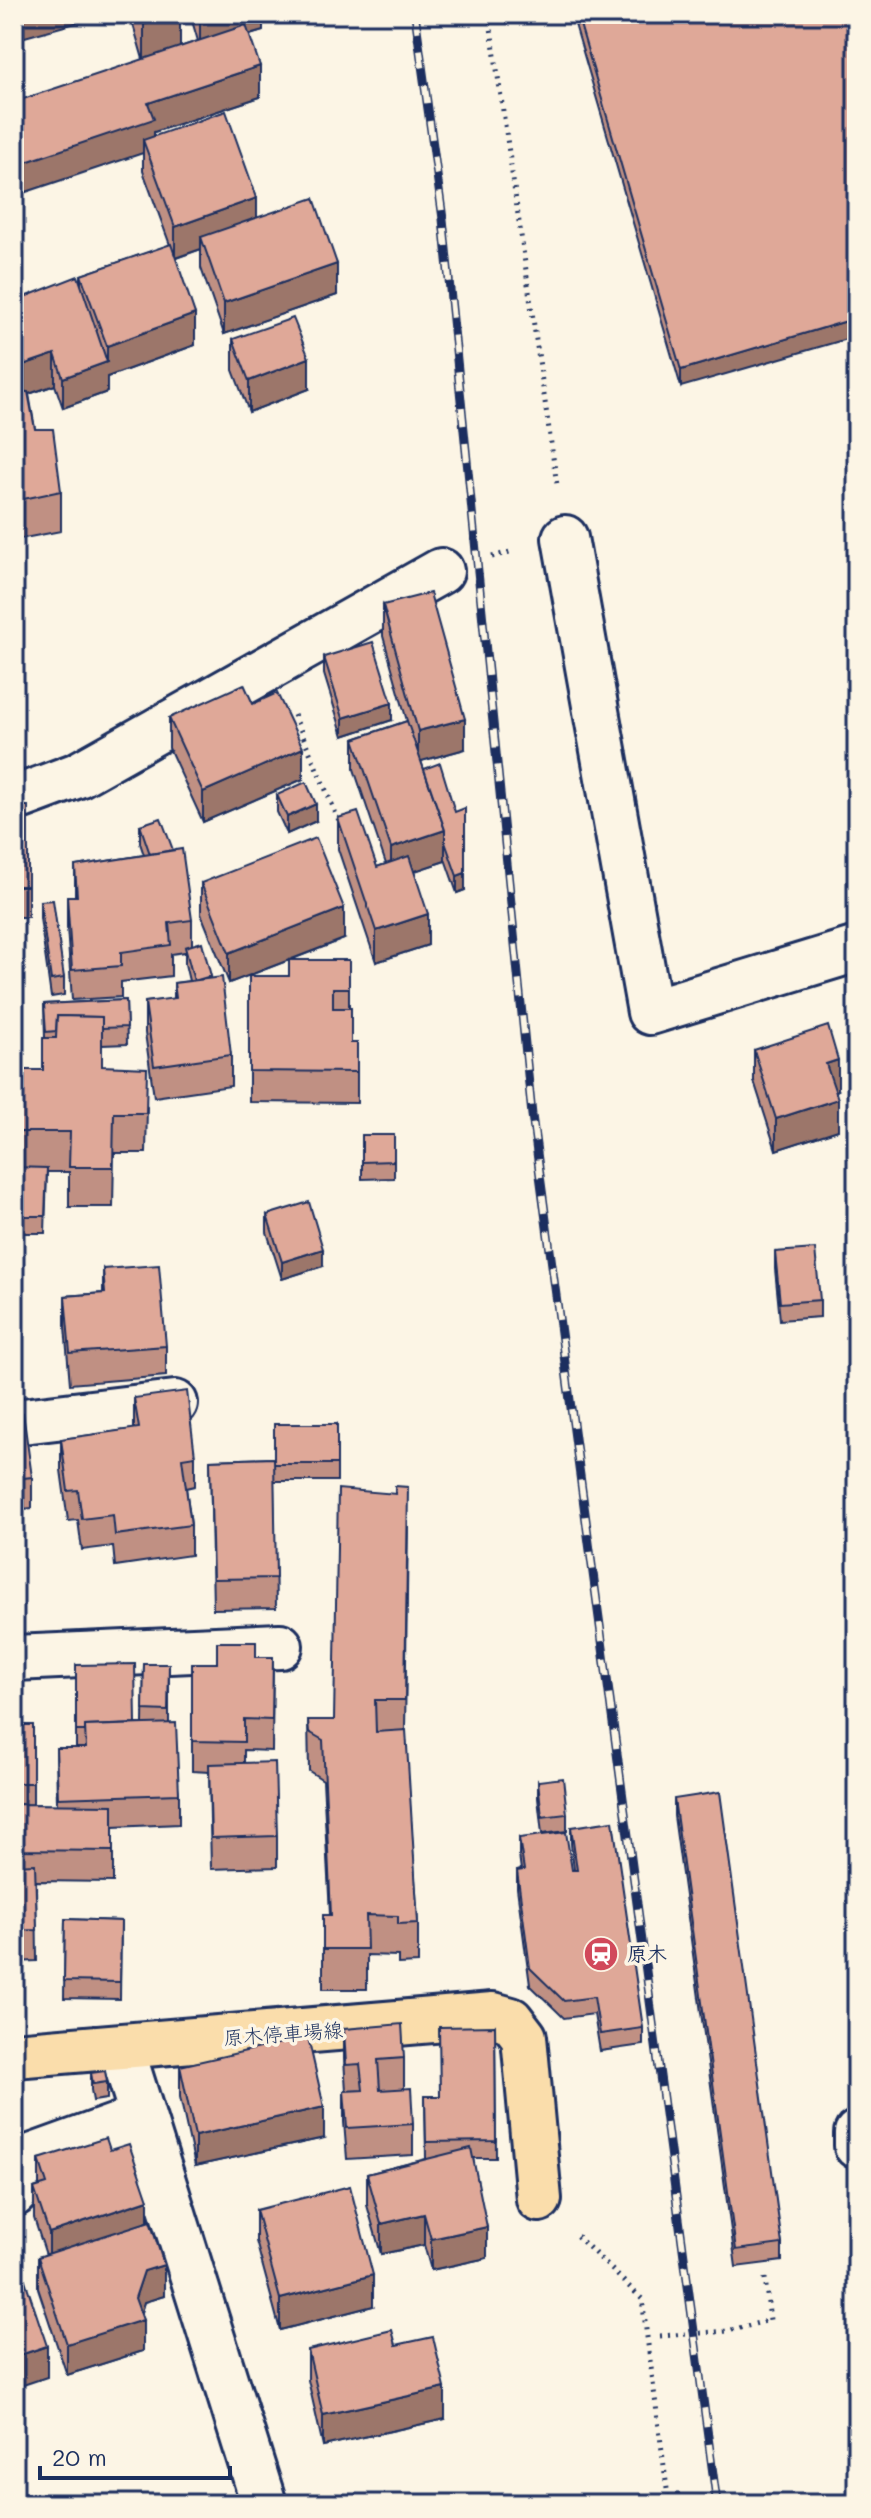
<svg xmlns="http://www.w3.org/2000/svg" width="871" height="2518" font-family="Mali,'Klee One',sans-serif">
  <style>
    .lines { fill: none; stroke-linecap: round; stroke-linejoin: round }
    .minor-casing { stroke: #1b2f5e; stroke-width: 50 }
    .major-casing { stroke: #1b2f5e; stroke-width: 50 }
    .path { stroke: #1b2f5e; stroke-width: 5; stroke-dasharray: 2 6; stroke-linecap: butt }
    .minor { stroke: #fcf5e5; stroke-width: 44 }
    .major { stroke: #faddab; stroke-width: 44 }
    .rail-casing { stroke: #1b2f5e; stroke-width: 9 }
    .rail { stroke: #fcf5e5; stroke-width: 6; stroke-dasharray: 18; stroke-linecap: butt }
    .wall { fill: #c09083; stroke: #1b2f5e; stroke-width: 2 }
    .shaded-wall { fill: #9c766a; stroke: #1b2f5e; stroke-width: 2 }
    .building { fill: #dfa898; stroke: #1b2f5e; stroke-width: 2 }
    .labels { text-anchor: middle; stroke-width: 7; stroke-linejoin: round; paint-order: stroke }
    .poi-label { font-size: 20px; font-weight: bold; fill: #1b2f5e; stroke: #fcf5e5; text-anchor: start }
    .street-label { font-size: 20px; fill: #1b2f5e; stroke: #fcf5e5 }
  </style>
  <rect width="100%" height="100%" fill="#fcf5e5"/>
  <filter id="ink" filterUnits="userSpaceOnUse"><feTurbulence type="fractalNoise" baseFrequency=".0125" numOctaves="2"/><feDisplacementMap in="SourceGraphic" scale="16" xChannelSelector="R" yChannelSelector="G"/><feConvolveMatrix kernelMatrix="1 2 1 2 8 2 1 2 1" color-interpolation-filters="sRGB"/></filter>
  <g filter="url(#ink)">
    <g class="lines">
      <g class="minor-casing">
        <g id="minor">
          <path d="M565 538 650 1012 857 949"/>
          <path d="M14 799 78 775 441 571"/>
          <path d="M14 1422 175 1403"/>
          <path d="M14 1658 280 1646"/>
          <path d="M121 2047 264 2504"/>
          <path d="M857 2133V2146"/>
          <path d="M14 2194 23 2160 142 2117"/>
        </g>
      </g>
      <g class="major-casing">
        <path id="major" d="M14 2055 493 2015 511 2020 524 2037 539 2199"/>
      </g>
      <g class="path">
        <path d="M489 14 557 485"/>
        <path d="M492 557 513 551"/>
        <path d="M294 715 340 823"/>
        <path d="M577 2236 642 2299 669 2504"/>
        <path d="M660 2336 728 2331 770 2320 765 2278"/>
      </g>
      <use href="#minor" class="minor"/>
      <use href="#major" class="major"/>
      <g class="rail-casing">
        <path id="rail" d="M415 14 443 219 532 1115 717 2504"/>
      </g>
      <use href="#rail" class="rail"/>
    </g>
    <g class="wall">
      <path d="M130 14H180V47L198 41 190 14H263V31L250 35 260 97 154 132V137L257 217 337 295 224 334 201 268V249L176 258 195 345 107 377V392L63 408 55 385 29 394 35 429 61 491V531L14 540V301L81 286V275L170 245 143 171V59Z"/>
      <path d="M572 14H851L681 387Z"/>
      <path d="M233 339 309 389 249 412 233 370Z"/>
      <path d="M383 605 465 749 421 761 465 890 457 893 445 859V861L414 871 428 945 376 962 338 849V818L377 867 386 864 354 769V739L407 721 383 636Z"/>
      <path d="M324 657 392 720 343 736 324 674Z"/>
      <path d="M253 704 303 779 203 822 169 748V718Z"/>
      <path d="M277 795 316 821 287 834 277 812Z"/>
      <path d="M14 806H28V917H15L14 955Z"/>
      <path d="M140 825 192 920V945L211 978 231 1055V1086L154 1097 145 1033V1002L174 999V983L189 981 185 964V952L171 954V976L121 982V997L72 1000 67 927V896H75V866L144 855 140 843Z"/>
      <path d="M201 883 344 939 290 960H349V1008L351 1043H357V1103L249 1102V976H289V960L229 983 201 914Z"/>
      <path d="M40 901 64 978V995L51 997 40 918Z"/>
      <path d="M126 1000 127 1044 102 1045V1066L147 1107 146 1153H114L113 1207H69V1172H47L45 1233H14V1040L20 1070H43L45 1038 44 1004Z"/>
      <path d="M754 1050 838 1090 836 1091 838 1130 776 1150 754 1081Z"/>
      <path d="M362 1135H394V1178L362 1179Z"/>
      <path d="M267 1215 323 1266 282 1279 267 1232Z"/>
      <path d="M775 1252 820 1300V1317L780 1320 775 1269Z"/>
      <path d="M103 1269 166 1346V1376L70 1384 65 1327V1296L103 1293Z"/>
      <path d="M134 1398 195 1456V1486L186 1488 191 1525V1555L115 1566 113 1546 82 1550 78 1520 68 1521 61 1470V1439L134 1429Z"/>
      <path d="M14 1415 32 1477V1508L14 1510Z"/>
      <path d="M337 1424V1481H274L276 1608 213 1609 210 1460 274 1458Z"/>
      <path d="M395 1486 408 1527 405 1731 418 1923V1963L398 1964V1956L367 1955V1989H323V1915H330L323 1780 309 1771 308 1720H334L395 1494Z"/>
      <path d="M256 1657H273L272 1751 244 1750V1763L277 1836V1867L211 1869 209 1772 192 1771V1663H217Z"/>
      <path d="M144 1664H169V1723L179 1794V1824L113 1827V1882L36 1881 37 1961 14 1962V1725H33V1804L57 1805 56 1748H76V1665L136 1724H143Z"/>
      <path d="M538 1781 567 1814V1831L542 1834 538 1798Z"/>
      <path d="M674 1799 782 2244V2261L736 2267 674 1816Z"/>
      <path d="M571 1827 643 2028V2045L600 2051 594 2014 564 2018 530 1985 517 1888V1871L521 1870 519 1855V1838L572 1870H574L571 1844Z"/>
      <path d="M65 1919 121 1921 120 1999 64 1998Z"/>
      <path d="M495 2026 496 2158H473L487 2258 431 2270 424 2245 381 2254 367 2205V2174L426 2159 425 2096H440Z"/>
      <path d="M344 2029 404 2058V2088L413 2124V2155L347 2159 344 2122V2091H346L344 2059Z"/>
      <path d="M180 2066 324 2138 195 2166 180 2097Z"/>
      <path d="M91 2073 107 2082V2099L93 2101 91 2090Z"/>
      <path d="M110 2150 148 2222 164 2296 144 2302 141 2312 143 2351 67 2375 38 2288V2257L46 2255 34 2218V2188L39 2186V2159Z"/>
      <path d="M256 2210 373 2306 280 2330 256 2241Z"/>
      <path d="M396 2345 445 2419 323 2446 308 2380V2350Z"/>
    </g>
    <g class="shaded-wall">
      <path d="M14 14H94V18L14 40Z"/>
      <path d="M216 14H263V31L200 49V19Z"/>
      <path d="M278 14H300L278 21Z"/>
      <path d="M180 15V55L144 64V24Z"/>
      <path d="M260 66V97L154 132V150L143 140V153L14 196V166L148 103Z"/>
      <path d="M257 198V228L201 237V249L175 258V227Z"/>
      <path d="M337 264V295L224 334V303Z"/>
      <path d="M195 314V345L107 377V392L63 408V378L107 362V346Z"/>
      <path d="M857 318V336L681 387V370Z"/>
      <path d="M55 354V385L14 399V368Z"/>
      <path d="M309 358V389L249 412V381Z"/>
      <path d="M392 703V720L343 736V718Z"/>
      <path d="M465 719V749L418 762V731Z"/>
      <path d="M303 748V779L203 822V792Z"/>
      <path d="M316 804V821L287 834V817Z"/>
      <path d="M445 830V861L391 879V848Z"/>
      <path d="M465 873V890L457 893V876Z"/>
      <path d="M15 907V938L14 955V924Z"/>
      <path d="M344 908V939L229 983V953Z"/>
      <path d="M428 914V945L376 962V931Z"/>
      <path d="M838 1060V1090L826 1095V1064Z"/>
      <path d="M838 1099V1130L776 1150V1119Z"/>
      <path d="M323 1249V1266L282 1279V1262Z"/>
      <path d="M22 2103V2120L14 2128V2111Z"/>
      <path d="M324 2107V2138L195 2166V2136Z"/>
      <path d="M148 2200V2231L49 2264V2233Z"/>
      <path d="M424 2214V2245L381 2254V2224Z"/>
      <path d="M487 2227V2258L431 2270V2239Z"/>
      <path d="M164 2265V2296L144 2302 138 2322 143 2320V2351L67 2375V2344L135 2298 144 2271Z"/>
      <path d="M373 2275V2306L280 2330V2299Z"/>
      <path d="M47 2346V2377L14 2388V2357Z"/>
      <path d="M445 2388V2419L323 2446V2415Z"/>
    </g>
    <g class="building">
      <path d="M141 14H180V15L144 24Z"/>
      <path d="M199 14H216L200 19Z"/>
      <path d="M577 14H851L857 35V318L681 370Z"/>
      <path d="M246 25 260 66 148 103 154 119 14 166V102Z"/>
      <path d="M226 111 257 198 175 227 143 140Z"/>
      <path d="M314 198 337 264 224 303 201 237Z"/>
      <path d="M171 244 195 314 107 346 81 275Z"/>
      <path d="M78 276 107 362 63 378 55 354 14 368V301Z"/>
      <path d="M293 318 309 358 249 381 233 339Z"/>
      <path d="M14 391 28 392 35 429H53L61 491 14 501Z"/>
      <path d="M430 593 465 719 418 731 383 605Z"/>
      <path d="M373 642 392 703 343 718 324 657Z"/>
      <path d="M244 684 253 704 277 693 303 748 203 792 169 718Z"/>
      <path d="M407 721 445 830 391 848 354 739Z"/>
      <path d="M440 763 455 812 465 808V873L457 876 445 842V830L424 769Z"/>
      <path d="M306 782 316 804 287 817 277 795Z"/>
      <rect x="14" y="806" width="14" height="80"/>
      <path d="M358 812 377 867 409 856 428 914 376 931 338 818Z"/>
      <path d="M161 818 173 850 150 854 140 825Z"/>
      <path d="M316 838 344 908 229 953 201 883Z"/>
      <path d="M182 849 192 920 169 923 171 945 121 952V966L72 970 67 896H77L75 866Z"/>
      <path d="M53 900 64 978 51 980 40 901Z"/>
      <path d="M202 942 211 976 194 981 185 947Z"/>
      <path d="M289 960H349V988H333V1008H351V1043H357V1072L249 1071V976H289Z"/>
      <path d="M222 977 231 1055 154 1066 145 1002 176 998 174 983Z"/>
      <path d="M126 1000 127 1027 102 1028V1017L57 1016 56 1031 46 1032 44 1004Z"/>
      <path d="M57 1016 102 1017V1066L147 1068 146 1113H114L113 1167H69L70 1132H14V1040H20V1070H43V1038H56Z"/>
      <path d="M828 1026 838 1060 826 1064 838 1099 776 1119 754 1050Z"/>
      <path d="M362 1135H394V1161L362 1162Z"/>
      <path d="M14 1167 47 1168 45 1216H14Z"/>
      <path d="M309 1202 323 1249 282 1262 267 1215Z"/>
      <path d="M815 1249 820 1300 780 1303 775 1252Z"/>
      <path d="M159 1265 166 1346 70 1353 65 1296 105 1293 103 1269Z"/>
      <path d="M187 1391 195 1456 182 1458 191 1525 115 1535 113 1515 82 1519 78 1490 68 1491 61 1439 139 1428 134 1398Z"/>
      <path d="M23 1413 32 1477 14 1479V1415Z"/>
      <rect x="274" y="1424" width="63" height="40"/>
      <path d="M274 1458 276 1578 213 1579 210 1460Z"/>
      <path d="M395 1486 408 1487 405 1700H375L376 1732 406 1730 418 1923 398 1924V1916L366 1915 367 1949H323V1915H331L323 1740 309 1732 308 1720H334L338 1489 396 1494Z"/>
      <path d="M217 1642H256V1657H273L272 1720 244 1719V1742L192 1741V1663H217Z"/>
      <path d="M135 1664 136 1724 85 1726V1731H76V1665Z"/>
      <path d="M144 1664H169L168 1711 143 1710Z"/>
      <path d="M176 1723 179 1794 58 1798 56 1748H86L85 1726Z"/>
      <rect x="14" y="1725" width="19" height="58"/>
      <path d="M275 1762 277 1836 211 1838 209 1764Z"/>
      <path d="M563 1778 567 1814 542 1817 538 1781Z"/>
      <path d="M720 1792 782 2244 736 2250 674 1799Z"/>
      <path d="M14 1804 113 1805V1851L14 1850Z"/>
      <path d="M613 1821 643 2028 600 2034 594 1997 564 2001 530 1968 517 1871 524 1870 519 1838 566 1832 572 1870H577L571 1827Z"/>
      <path d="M35 1864 37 1930 14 1931V1865Z"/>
      <path d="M65 1919 121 1921 120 1982 64 1981Z"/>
      <path d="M402 2024 404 2058 378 2060 380 2090 411 2088 413 2124 347 2128 344 2091 363 2090 360 2064 346 2065 344 2029Z"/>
      <path d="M495 2026 496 2141 426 2142 425 2096H440L439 2027Z"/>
      <path d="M308 2037 324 2107 195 2136 180 2066Z"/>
      <path d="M105 2071 107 2082 93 2084 91 2073Z"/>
      <path d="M14 2095 22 2103 14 2111Z"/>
      <path d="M106 2138 110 2150 129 2144 148 2200 49 2233 34 2188 47 2184 39 2159Z"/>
      <path d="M471 2148 487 2227 431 2239 424 2214 381 2224 367 2174Z"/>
      <path d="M350 2186 373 2275 280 2299 256 2210Z"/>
      <path d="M150 2221 164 2265 144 2271 135 2298 143 2320 67 2344 38 2257Z"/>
      <path d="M22 2271 47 2346 14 2357V2274Z"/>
      <path d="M392 2330 396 2345 433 2337 445 2388 323 2415 308 2350Z"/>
    </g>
  </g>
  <defs>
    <g id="station-disc" transform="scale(1.8)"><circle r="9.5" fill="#d1495b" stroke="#fcf5e5"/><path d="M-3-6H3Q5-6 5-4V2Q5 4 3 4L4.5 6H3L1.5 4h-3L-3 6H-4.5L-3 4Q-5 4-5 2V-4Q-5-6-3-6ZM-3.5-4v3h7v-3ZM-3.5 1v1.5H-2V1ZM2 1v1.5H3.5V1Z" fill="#fff"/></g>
  </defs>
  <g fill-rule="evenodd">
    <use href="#station-disc" x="601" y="1954"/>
  </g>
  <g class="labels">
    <g class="poi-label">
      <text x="627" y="1961">原木</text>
    </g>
    <g class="street-label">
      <text transform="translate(283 2034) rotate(-4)" y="7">原木停車場線</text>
    </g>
  </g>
  <rect width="871" height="2518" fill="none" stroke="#fcf5e5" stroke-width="48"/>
  <rect x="24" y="24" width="823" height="2470" fill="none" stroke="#1b2f5e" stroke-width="3" filter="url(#ink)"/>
  <path d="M40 2466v12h190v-12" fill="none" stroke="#1b2f5e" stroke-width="4"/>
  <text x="52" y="2466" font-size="24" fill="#1b2f5e" stroke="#fcf5e5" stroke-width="6" paint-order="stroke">20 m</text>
</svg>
